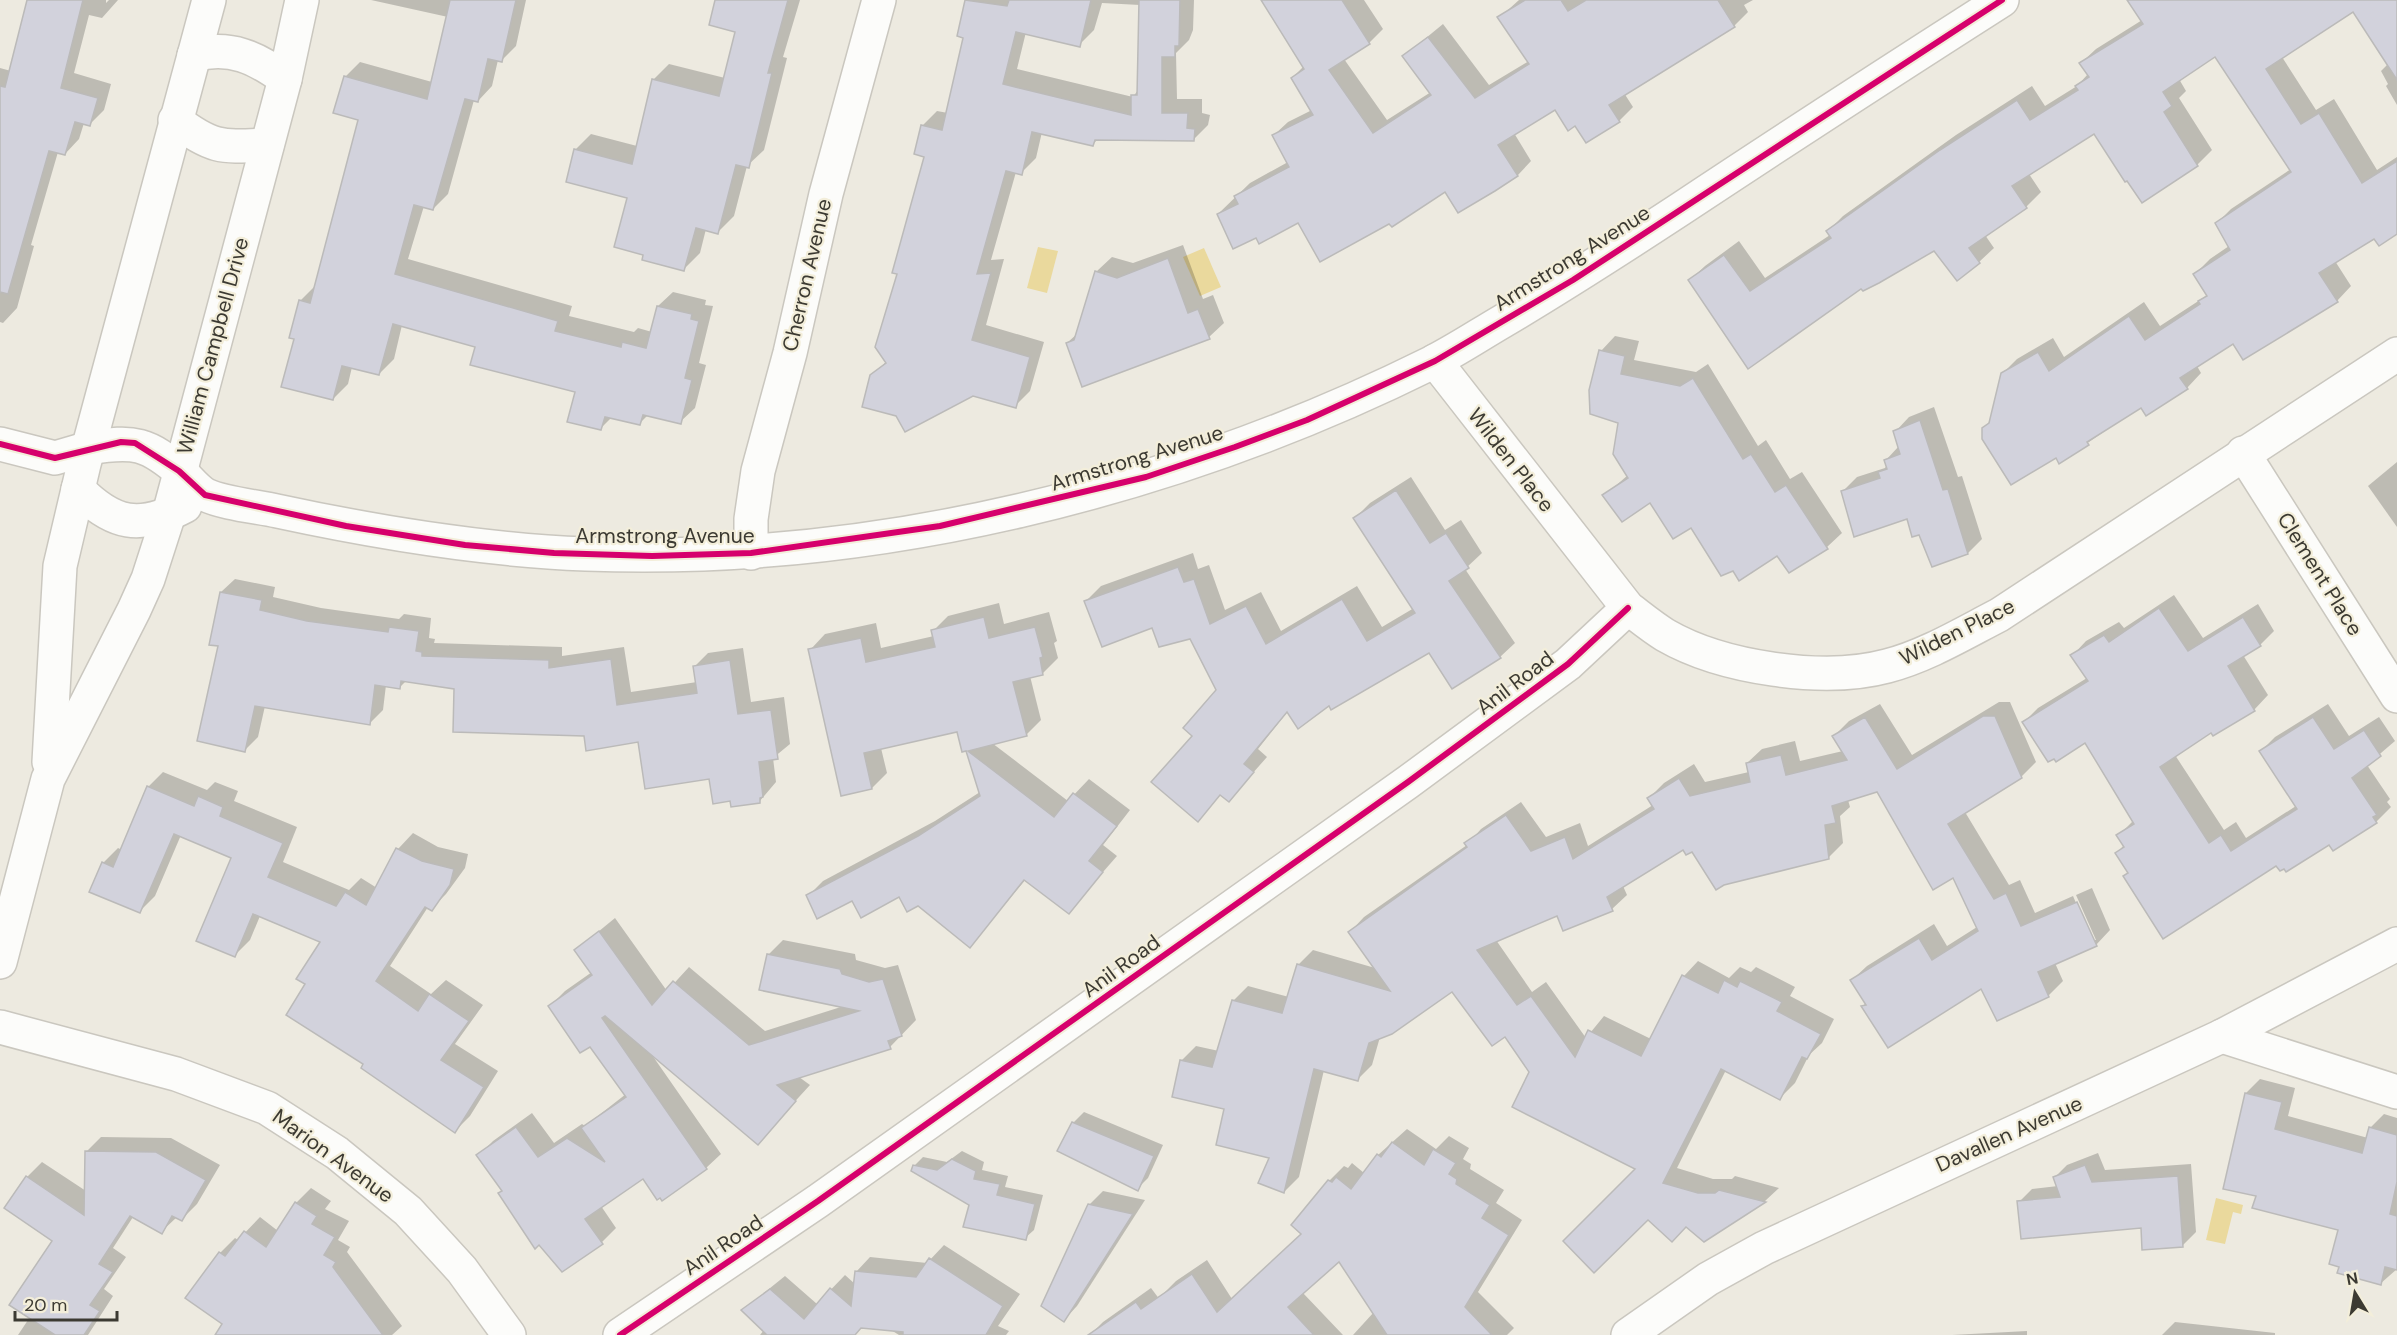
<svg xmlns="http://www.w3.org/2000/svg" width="2397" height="1335" font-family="'DM Sans',sans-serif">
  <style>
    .water { fill: #ead99d }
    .shadow { fill: #0003; fill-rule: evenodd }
    .building { fill: #d2d2dc; stroke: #bbbab9; stroke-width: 1.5 }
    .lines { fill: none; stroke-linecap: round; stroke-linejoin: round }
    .street-casing { stroke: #cac7bf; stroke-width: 36 }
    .secondary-casing { stroke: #cac7bf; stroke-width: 36 }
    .street { stroke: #fcfcfa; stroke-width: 33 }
    .secondary { stroke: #fcfcfa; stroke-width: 33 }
    .cycleway-casing { stroke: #f3eeda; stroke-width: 10 }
    .cycleway { stroke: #d6006c; stroke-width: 6 }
    .labels { text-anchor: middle; stroke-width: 4.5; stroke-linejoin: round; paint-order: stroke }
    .street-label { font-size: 21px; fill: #3c3a32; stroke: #f3eeda }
  </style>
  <rect width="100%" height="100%" fill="#edeae0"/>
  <g class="water">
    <path d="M1038 247 1058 251 1047 293 1027 288Z"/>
    <path d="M1204 248 1221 287 1200 296 1183 257Z"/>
    <path d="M2216 1198 2243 1205 2241 1214 2233 1212 2225 1244 2206 1240Z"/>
  </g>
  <g class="shadow">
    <path d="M29 0H106V3L109 0H118L102 18 89 15 74 73 111 84 104 110 90 124 84 123 79 139 65 154 58 152 31 245 34 246 17 308 3 323 0 322V68L11 71Z"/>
    <path d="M371 0H526L516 46 501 61 498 60 492 86 478 101 474 100 448 194 433 209 424 206 408 259 572 306 569 316 634 332 638 328 652 332 658 306 673 292 706 300 705 305 713 306 699 363 706 365 695 408 680 422 648 415 640 423 612 417 601 428 577 391 477 346 402 325 394 359 379 374 352 367 348 384 333 399 295 338 300 301 316 285 360 119 345 77 360 62 432 82 448 17Z"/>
    <path d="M717 0H800L783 57 787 58 764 150 747 166 734 216 718 232 706 229 700 253 684 269 645 254 629 197 575 150 591 134 637 146 653 80 669 64 725 78 737 31Z"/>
    <path d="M966 0H1194L1193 30 1189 40 1176 53 1177 99H1202V113L1210 115 1208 125 1193 140 1098 139 1093 144 1042 132 1036 158 1021 173 1016 172 991 260 1004 259 986 325 1044 342 1030 391 1015 406 973 394 871 376 887 361 899 273 926 155 922 126 937 111 948 113 965 37 958 35ZM1102 3 1140 5 1138 90 1133 97 1017 69 1026 32 1079 45 1094 30Z"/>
    <path d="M1262 0H1364L1383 29 1369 43 1344 59 1387 120 1431 92 1404 56 1443 24 1489 85 1529 61 1499 18 1519 0H1753L1744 5 1748 12 1734 26 1624 93 1633 107 1619 121 1576 124 1555 108 1514 133 1531 161 1518 175 1494 190H1445L1390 222 1299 221 1257 236 1218 214 1250 183 1288 162 1274 135 1288 122 1312 110 1292 78 1304 66Z"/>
    <path d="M2174 0H2397V105L2386 86 2388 84 2381 71 2388 64 2354 10 2282 57 2316 110 2334 99 2377 170 2397 157V227L2335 261 2351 286 2337 301 2233 342 2197 366 2201 373 2187 388 2141 406 2060 462 2056 455 1983 429 1991 420 2002 374 2017 359 2053 338 2064 357 2144 302 2160 326 2203 298 2208 294 2195 274 2210 259 2229 246 2217 223 2231 209 2291 169 2215 55 2179 79 2186 91 2179 98 2212 150 2197 165 2095 131 2029 174 2041 192 2026 207 1985 235 1994 248 1979 262 1934 249 1862 287 1749 367 1690 280 1705 266 1739 241 1765 278 1830 235 1828 231 1843 216 1956 135 2032 86 2045 106 2077 86 2088 74 2081 63 2096 49Z"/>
    <path d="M1183 245 1203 299 1213 295 1224 323 1209 337 1067 343 1078 333 1097 271 1112 257 1133 263Z"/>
    <path d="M1615 336 1639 341 1634 360 1696 372 1708 364 1758 446 1766 440 1790 479 1802 472 1842 533 1827 547 1790 571 1777 554 1734 569 1692 526 1651 501 1604 496 1628 475 1620 422 1601 351Z"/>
    <path d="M1934 407 1958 477 1962 476 1982 539 1968 553 1920 533 1908 517 1843 491 1857 477 1885 468 1887 465 1886 460 1899 446 1895 432 1909 417Z"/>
    <path d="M2397 462V527L2368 486Z"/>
    <path d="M1411 477 1445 530 1461 520 1482 553 1465 569 1515 643 1500 657 1429 651 1329 704 1288 711 1258 749 1267 757 1229 800 1221 794 1197 819 1194 735 1218 691 1191 637 1153 627 1086 601 1101 586 1193 553 1198 569 1209 565 1225 610 1261 592 1281 631 1357 586 1382 627 1414 608 1355 518 1370 503Z"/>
    <path d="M235 579 275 587 273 597 321 608 399 619 404 614 431 618 429 638 435 639 434 643 562 647V656L624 647 631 692 697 682 695 666 708 653 743 648 751 702 784 697 790 744 773 758 776 782 759 802 731 800 711 777 639 740 586 734 455 688 407 680 400 687 386 685 383 710 370 723 265 706 258 737 245 750 219 645 221 592Z"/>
    <path d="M2174 595 2203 638 2258 604 2274 631 2260 645 2243 655 2268 695 2254 710 2211 731 2175 755 2224 830 2236 822 2246 838 2296 806 2261 751 2275 737 2328 704 2349 736 2379 717 2395 741 2367 765 2390 799 2387 802 2391 807 2376 822 2334 849 2330 843 2277 864 2129 873 2117 853 2124 845 2118 836 2134 820 2086 741 2024 722 2038 708 2087 678 2072 656 2086 641 2119 622 2124 628Z"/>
    <path d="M999 603 1004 624 1049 612 1057 641 1054 643 1058 658 1043 673 1030 676 1041 720 1026 735 992 743 1068 801 1089 779 1130 810 1103 845 1117 856 1068 912 1026 879 970 946 918 904 899 895 852 899 808 896 823 881 935 821 980 792 967 749 958 730 881 748 887 773 872 788 810 650 825 634 876 623 881 648 934 636 933 631 948 616Z"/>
    <path d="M1999 702H2010L2036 762 2021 777 1965 812 2009 885 2020 880 2035 913 2073 896 2092 940H2096L2076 895 2092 888 2110 930 2096 945 2055 963 2063 981 2048 996 1982 986 1863 1006 1866 1003 1852 980 1867 966 1934 924 1947 946 1977 927 1954 875 1877 790 1848 800 1850 807 1840 816 1843 843 1828 858 1683 848 1623 886 1627 895 1612 909 1558 914 1496 940 1532 992 1546 982 1586 1038 1604 1016 1651 1039 1684 976 1698 961 1729 978 1740 967 1751 972 1756 967 1795 987 1790 996 1834 1019 1822 1043 1809 1055 1795 1083 1780 1098 1726 1070 1677 1168 1713 1179H1732L1735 1176 1779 1188 1765 1201 1704 1240 1638 1169 1531 1072 1506 1035 1452 990 1380 1037 1372 1065 1358 1079 1324 1070 1299 1177 1284 1192 1271 1157 1182 1060 1196 1046 1219 1051 1233 1001 1248 986 1289 997 1298 965 1313 950 1375 968 1350 932 1364 917 1467 845 1481 829 1521 802 1546 837 1580 823 1588 846 1653 805 1649 798 1664 783 1694 764 1705 782 1749 772 1747 763 1762 749 1795 741 1800 761 1843 751 1834 736 1849 721 1880 704 1912 755Z"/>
    <path d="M163 772 207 790 215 782 238 791 234 801 297 827 283 862 349 890 361 878 377 888 398 849 413 833 438 847 468 854 465 868 446 894 431 909 428 907 390 966 431 994 446 980 483 1005 455 1044 498 1071 470 1116 455 1131 366 1064 308 984 323 941 260 916 250 940 235 955 233 858 181 835 155 896 140 911 103 863 118 848 122 850 148 787Z"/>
    <path d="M615 918 667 991 689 967 765 1031 844 1006 769 954 783 940 855 954 856 960 885 968 898 965 916 1020 890 1047 799 1077 810 1085 758 1142 652 1055 721 1154 706 1168 643 1177 601 1206 616 1228 602 1242 540 1243 478 1156 493 1141 532 1113 554 1143 582 1124 585 1126 626 1094 590 1044 550 1006 565 991 592 972 576 950Z"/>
    <path d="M2260 1079 2295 1088 2288 1116 2368 1138 2370 1128 2384 1114 2397 1118V1269L2380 1284 2341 1266 2340 1229 2257 1195 2225 1188 2246 1093Z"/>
    <path d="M1084 1112 1163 1145 1148 1178 1137 1189 1073 1123Z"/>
    <path d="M1407 1129 1436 1149 1449 1136 1469 1148 1463 1159 1471 1164 1470 1169 1504 1190 1496 1203 1522 1220 1478 1292 1514 1328 1507 1335H1353L1374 1312 1340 1260 1303 1293 1343 1335H1194L1161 1296 1176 1281 1207 1260 1232 1299 1303 1234 1329 1181 1344 1166 1348 1168 1352 1163 1364 1173 1378 1155Z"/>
    <path d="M101 1137 171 1138 220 1165 197 1204 182 1219 177 1217 161 1232 133 1217 113 1248 126 1257 104 1289 113 1296 88 1335H18L30 1317 54 1241 27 1177 42 1162 86 1191V1152Z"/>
    <path d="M962 1151 984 1162 982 1170 1008 1176 1005 1187 1043 1195 1034 1230 1025 1238 914 1166 923 1157 947 1162Z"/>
    <path d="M2098 1153 2105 1170 2191 1164 2196 1232 2183 1245 2142 1227 2019 1202 2032 1189 2058 1186 2054 1178 2067 1165Z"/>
    <path d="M311 1188 331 1201 325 1209 349 1221 338 1240 350 1247 347 1252 402 1326 392 1335H224V1324L187 1298 220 1253 235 1238 238 1240 260 1217 278 1231 296 1203Z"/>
    <path d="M1103 1191 1145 1200 1077 1306 1064 1320 1089 1205Z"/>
    <path d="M944 1245 1020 1294 998 1326 1009 1331 1006 1335H899L891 1330 862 1327 855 1335H760L764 1330 743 1310 785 1276 817 1304 845 1275 855 1284 856 1272 870 1257 927 1263Z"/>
    <path d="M1151 1288 1169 1312 1143 1335H1090L1103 1322Z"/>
    <path d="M2175 1322 2275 1333V1335H2162Z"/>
    <path d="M2027 1331V1335H1952Z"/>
  </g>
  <g class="building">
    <path d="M27 0H83L61 88 98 98 90 126 75 122 65 155 49 151 8 294 0 292V86L5 87Z"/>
    <path d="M450 0H516L502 62 488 59 478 102 465 99 433 210 414 205 395 274 558 321 555 331 621 347 622 342 646 348 657 306 692 314 691 319 699 321 685 378 692 380 681 424 643 415 640 425 605 417 601 430 567 422 575 392 470 365 475 347 393 324 379 375 342 366 333 400 281 387 294 339 289 338 299 300 310 303 358 120 333 113 344 76 427 99Z"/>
    <path d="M715 0H788L768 73H772L749 168 736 165 718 234 696 228 684 271 642 260 643 255 614 247 627 198 566 182 574 149 632 164 652 79 719 96 735 32 709 25Z"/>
    <path d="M965 0 1007 6 1009 0H1091L1080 47 1016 32 1003 84 1131 115V95H1137L1139 0H1180L1179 46H1175V57H1162V113H1188L1187 128 1195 129 1194 141 1095 140 1093 146 1032 132 1022 175 1006 171 977 274 991 273 972 340 1030 357 1016 408 973 396 905 432 896 416 862 407 870 375 886 363 875 347 897 274 892 273 924 157 914 154 921 125 942 130 963 38 957 36Z"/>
    <path d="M1261 0H1342L1370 44 1329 70 1373 133 1431 95 1402 56 1428 37 1475 98 1529 64 1497 17 1525 0H1561L1568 11 1586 0H1718L1735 27 1609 105 1620 122 1586 143 1575 126 1568 131 1555 110 1498 145 1518 176 1495 191 1458 213 1445 192 1392 227 1389 224 1320 262 1298 223 1259 244 1256 238 1233 249 1217 214 1238 204 1234 196 1289 167 1272 135 1313 115 1291 78 1304 69Z"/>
    <path d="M2127 0H2397V80L2353 12 2266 69 2301 124 2319 113 2362 183 2397 161V234L2379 246 2374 239 2319 273 2338 302 2243 360 2233 344 2180 378 2188 389 2146 416 2141 408 2087 442 2089 445 2059 464 2056 458 2011 485 1982 439V428L1989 423 2001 373 2038 352 2049 371 2129 316 2145 340 2200 304 2198 301 2207 296 2193 274 2230 250 2215 223 2291 172 2215 57 2163 92 2172 106 2164 112 2198 166 2142 203 2127 181 2125 182 2094 134 2012 186 2027 208 1969 248 1980 263 1957 281 1934 251 1879 283 1863 291 1861 289 1748 369 1688 280 1724 255 1750 291 1831 238 1826 231 1940 150 2017 100 2030 120 2078 90 2075 86 2089 77 2079 63 2143 24Z"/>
    <path d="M1168 258 1188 313 1198 309 1210 339 1082 387 1066 343 1074 340 1095 271 1117 278Z"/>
    <path d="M1599 350 1625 356 1621 374 1680 386 1693 378 1743 459 1751 454 1775 492 1786 485 1828 549 1789 573 1777 556 1739 581 1733 571 1721 576 1691 528 1673 539 1650 503 1622 522 1602 495 1628 478 1613 454 1618 423 1590 414 1589 390Z"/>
    <path d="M1920 420 1943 490 1948 489 1968 554 1932 567 1919 535 1912 537 1907 519 1854 537 1841 491 1880 478 1878 472 1887 469 1884 460 1900 454 1893 431Z"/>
    <path d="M1396 490 1430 543 1446 533 1469 568 1449 581 1501 658 1452 689 1429 653 1331 710 1329 706 1298 729 1287 712 1244 764 1254 772 1229 802 1220 795 1198 822 1151 782 1192 736 1183 728 1216 690 1190 639 1159 647 1152 628 1102 647 1084 601 1178 567 1184 582 1194 579 1210 624 1246 606 1266 644 1342 599 1367 641 1415 613 1353 518Z"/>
    <path d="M220 592 262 600 260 610 307 621 388 632 389 627 419 631 416 651 422 652V656L549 660V668L611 659 617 705 697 693 693 666 730 660 738 714 771 710 778 759 759 762 763 797 760 798V803L731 807 730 801 713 804 709 779 645 789 638 742 586 751 584 736 453 732 454 689 401 681 400 689 375 685 370 725 255 706 245 752 197 741 218 646 209 645Z"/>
    <path d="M2159 608 2188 651 2243 617 2261 646 2228 666 2255 711 2213 736 2211 733 2160 767 2209 843 2221 835 2231 851 2297 809 2259 751 2313 717 2334 749 2364 730 2381 756 2352 778 2377 815 2373 817 2377 823 2333 851 2329 845 2286 872 2284 869 2280 871 2276 866 2163 939 2123 876 2128 873 2115 853 2124 847 2116 835 2134 824 2085 743 2056 762 2054 759 2048 762 2022 722 2088 681 2070 655 2104 635 2109 642Z"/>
    <path d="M984 617 989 638 1035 627 1043 657 1040 658 1043 675 1013 682 1027 736 968 751 1054 817 1073 793 1117 826 1089 861 1103 872 1069 914 1024 880 970 948 918 906 907 912 899 897 861 918 852 901 817 919 806 895 918 836 980 796 966 751 962 752 957 732 864 753 872 789 841 796 808 649 861 638 866 662 935 647 931 630Z"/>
    <path d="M1983 716H1995L2022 778 1948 824 1994 899 2006 893 2021 926 2077 902 2097 946 2038 972 2049 997 1997 1021 1981 989 1888 1048 1861 1006 1866 1005 1850 980 1919 938 1932 960 1978 931 1953 878 1933 890 1877 792 1832 806 1836 823 1825 825 1829 859 1724 885 1716 890 1692 852 1686 855 1683 850 1607 897 1613 911 1563 931 1557 916 1477 950 1517 1005 1531 996 1575 1057 1588 1030 1641 1056 1682 975 1718 993 1724 980 1737 987 1740 981 1782 1002 1777 1011 1821 1034 1807 1059 1802 1057 1780 1100 1721 1069 1663 1183 1698 1193H1715L1719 1190 1766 1202 1704 1242 1686 1227 1672 1242 1648 1220 1594 1273 1563 1241 1635 1169 1512 1107 1529 1072 1505 1037 1492 1046 1452 992 1392 1034 1369 1043 1358 1081 1314 1069 1284 1193 1258 1183 1269 1158 1216 1145 1224 1109 1172 1097 1180 1060 1212 1067 1232 1000 1282 1013 1297 964 1390 991 1348 932 1467 847 1464 843 1506 815 1531 851 1565 837 1573 859 1654 809 1647 798 1679 778 1690 796 1750 782 1746 763 1781 755 1786 775 1847 760 1832 736 1865 717 1897 769Z"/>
    <path d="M147 786 194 806 198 796 223 807 220 816 283 843 268 877 336 906 345 892 366 905 396 848 422 861 454 869 450 885 432 911 425 907 376 981 418 1011 429 994 469 1021 441 1060 484 1087 455 1133 361 1068 363 1064 286 1015 305 984 296 979 320 942 253 914 235 957 196 941 231 858 174 834 140 913 89 892 102 862 113 867Z"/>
    <path d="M599 931 652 1005 673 981 749 1045 859 1011 759 990 767 954 840 969 842 974 869 982 883 979 902 1036 888 1041 891 1049 777 1085 796 1101 758 1145 605 1016 602 1018 707 1169 662 1201 660 1198 657 1200 643 1179 585 1219 603 1244 562 1272 539 1245 535 1249 498 1193 502 1191 476 1155 516 1127 538 1157 567 1138 605 1162 581 1128 626 1097 590 1047 580 1053 548 1006 592 975 574 950Z"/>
    <path d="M2245 1093 2282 1102 2275 1129 2362 1153 2369 1127 2397 1135V1182L2390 1214 2397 1216V1270L2385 1267 2381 1285 2337 1273 2339 1267 2329 1264 2338 1230 2252 1208 2256 1196 2223 1189Z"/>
    <path d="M1072 1122 1154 1156 1138 1191 1057 1151Z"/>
    <path d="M1392 1142 1424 1165 1433 1149 1456 1163 1449 1174 1457 1179 1456 1184 1490 1205 1482 1218 1509 1235 1465 1307 1492 1335H1387L1339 1262 1288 1307 1314 1335H1088L1136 1302 1141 1309 1192 1274 1217 1312 1301 1234 1291 1225 1328 1180 1332 1182 1336 1177 1351 1189 1377 1154 1381 1157Z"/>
    <path d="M85 1151 156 1152 206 1180 182 1221 172 1216 162 1234 130 1216 99 1264 113 1272 90 1305 100 1311 84 1335H55L9 1305 52 1241 4 1208 26 1176 84 1215Z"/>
    <path d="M952 1159 976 1171 974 1179 1000 1184 997 1195 1035 1204 1026 1240 963 1227 969 1205 911 1171 913 1165 937 1170Z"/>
    <path d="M2085 1165 2092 1182 2178 1176 2183 1247 2142 1250 2141 1228 2021 1239 2017 1201 2060 1197 2053 1177Z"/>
    <path d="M295 1202 317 1216 312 1224 335 1237 324 1255 336 1262 333 1267 383 1335H215L222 1324 185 1298 219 1252 225 1256 244 1231 266 1247Z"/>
    <path d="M1088 1204 1133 1214 1064 1322 1041 1306Z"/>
    <path d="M929 1258 1003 1306 986 1335H903V1332L861 1328 855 1335H767L741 1310 770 1289 804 1319 830 1288 851 1306 855 1271 916 1277Z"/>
  </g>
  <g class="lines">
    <g class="street-casing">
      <g id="street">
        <path d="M1435 361 1628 608C1640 617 1652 627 1665 635 1722 668 1824 683 1887 666 1926 656 1964 633 1999 615L2397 354"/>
        <path d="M0 444 55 458 89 448"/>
        <path d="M2243 453 2397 696"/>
        <path d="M751 553V519L758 471 790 353 826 194 879 0"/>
        <path d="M0 1027 176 1074 267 1108 337 1153 408 1211 462 1270 509 1335"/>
        <path d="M2222 1036 2397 1092"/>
        <path d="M620 1335 818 1201 1408 782 1568 664 1628 608"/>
        <path d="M1628 1335 1708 1279 1764 1248 2222 1036 2397 944"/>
      </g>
    </g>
    <g class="secondary-casing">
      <g id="secondary">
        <path d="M194 55C230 45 257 58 285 79"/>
        <path d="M175 120C213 149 222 147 267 145"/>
        <path d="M89 448C134 440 148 443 183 474 190 481 198 491 206 495 222 503 259 507 277 511 379 533 482 550 586 554 874 565 1173 491 1431 363 1455 351 1479 335 1503 321 1562 286 1621 248 1679 210 1786 139 1894 69 2002 0"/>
        <path d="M78 489C113 525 140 530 185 506"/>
        <path d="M49 762 60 566 84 464 209 0"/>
        <path d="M0 962 48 779 134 610 148 579 169 514 285 79 302 0"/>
      </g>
    </g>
    <use href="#street" class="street"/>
    <use href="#secondary" class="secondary"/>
    <g class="cycleway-casing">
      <g id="cycleway">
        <path d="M0 444 55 458 121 442 135 443 179 471 205 495 346 526 465 545 554 553 652 556 751 553 940 526 1146 477 1235 447 1307 420 1435 361 1573 280 2002 0"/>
        <path d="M620 1335 818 1201 1408 782 1568 664 1628 608"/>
      </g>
    </g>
    <use href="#cycleway" class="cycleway"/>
  </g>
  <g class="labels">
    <g class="street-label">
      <text transform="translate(1572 258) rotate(-32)" y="7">Armstrong Avenue</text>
      <text transform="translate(807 275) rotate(-77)" y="7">Cherron Avenue</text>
      <text transform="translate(213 346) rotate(-75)" y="7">William Campbell Drive</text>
      <text transform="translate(1137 458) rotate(-17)" y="7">Armstrong Avenue</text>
      <text transform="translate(1511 460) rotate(52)" y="7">Wilden Place</text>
      <text x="665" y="543">Armstrong Avenue</text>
      <text transform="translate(2320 574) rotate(58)" y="7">Clement Place</text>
      <text transform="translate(1957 632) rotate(-26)" y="7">Wilden Place</text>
      <text transform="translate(1515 683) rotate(-37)" y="7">Anil Road</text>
      <text transform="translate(1121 966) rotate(-36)" y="7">Anil Road</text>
      <text transform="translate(2009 1134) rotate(-24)" y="7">Davallen Avenue</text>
      <text transform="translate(333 1156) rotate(36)" y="7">Marion Avenue</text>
      <text transform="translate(723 1245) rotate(-34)" y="7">Anil Road</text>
    </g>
  </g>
  <g transform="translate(2355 1293) rotate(349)" stroke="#f3eeda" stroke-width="4.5" paint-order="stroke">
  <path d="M0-4.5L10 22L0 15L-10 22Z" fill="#3c3a32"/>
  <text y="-9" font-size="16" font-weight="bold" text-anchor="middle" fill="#3c3a32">N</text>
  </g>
  <path d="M15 1311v9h102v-9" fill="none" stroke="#3c3a32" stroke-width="3"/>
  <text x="24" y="1311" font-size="18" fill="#3c3a32" stroke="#f3eeda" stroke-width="4.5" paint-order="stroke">20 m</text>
</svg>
